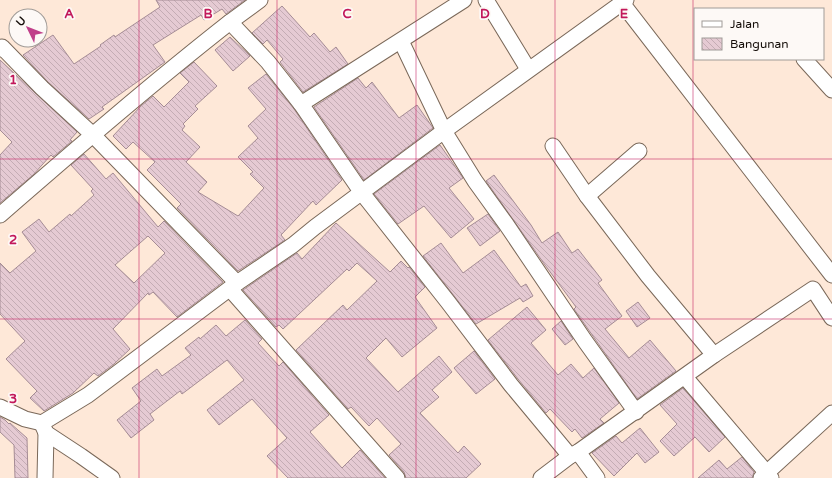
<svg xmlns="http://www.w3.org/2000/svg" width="832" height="478" font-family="'Varela Round',sans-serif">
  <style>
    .building { fill: url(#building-back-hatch); stroke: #a58c95; fill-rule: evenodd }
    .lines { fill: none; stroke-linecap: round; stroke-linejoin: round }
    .street-casing { stroke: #7a6859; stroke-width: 17 }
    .street { stroke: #fff; stroke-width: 15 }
    .grid { fill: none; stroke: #c2185b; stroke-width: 1; stroke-opacity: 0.55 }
    .grid-label { font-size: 13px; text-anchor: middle; font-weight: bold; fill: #c2185b; stroke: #fdf9f6; stroke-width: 3.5; stroke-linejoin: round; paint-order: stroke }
  </style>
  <defs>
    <pattern id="building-back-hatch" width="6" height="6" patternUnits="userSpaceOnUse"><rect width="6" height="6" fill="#e5cad3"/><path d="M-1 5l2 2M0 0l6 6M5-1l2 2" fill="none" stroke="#c4acb4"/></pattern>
  </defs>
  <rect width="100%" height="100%" fill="#fee8d8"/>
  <g class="building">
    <path d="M156 0H245L226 14 222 9 204 20 201 15 153 45 165 62 102 107 104 109 89 119 48 82 23 55 53 35 74 64 101 46 100 45 114 35 115 37 160 7Z"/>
    <path d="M282 6 310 37 314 33 330 52 336 47 348 64 303 92 280 62 283 59 267 40 263 44 252 33Z"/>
    <path d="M230 37 250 56 233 71 215 50Z"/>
    <path d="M0 60 77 132 70 140 72 141 53 157 51 155 33 175 0 203V155L12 142 0 130Z"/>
    <path d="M194 62 217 86 195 106 198 109 183 124 185 126 182 130 200 147 186 162 207 182 198 192 238 216 264 188 250 174 253 172 238 157 258 138 248 126 266 109 248 88 266 74 294 109 342 180 316 205 313 201 281 235 285 240 238 271 177 208 181 204 147 170 155 162 133 142 126 149 113 136 141 106 153 96 164 107 189 82 180 73Z"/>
    <path d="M358 78 366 88 372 82 399 118 417 105 433 128 364 180 314 107Z"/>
    <path d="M440 145 463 178 449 188 474 219 451 238 424 206 398 224 374 194Z"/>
    <path d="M84 154 106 179 113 173 158 227 164 221 223 282 177 317 153 292 149 295 148 293 113 329 130 349 114 364 98 376 94 373 73 393 44 411 30 398 37 391 6 359 25 341 0 314V263L10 273 36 251 22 232 39 219 49 232 70 214 71 216 94 195 91 191 93 189 71 165ZM148 236 165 253 134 283 115 265Z"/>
    <path d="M494 175 531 225 542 243 558 232 572 253 578 249 602 280 598 283 622 316 605 329 629 358 650 340 676 371 637 399 574 309 576 307 545 265 486 181Z"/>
    <path d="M488 214 500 231 480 246 467 228Z"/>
    <path d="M336 223 390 272 401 261 408 268 409 267 425 287 415 297 437 328 402 357 386 338 366 358 398 392 439 356 452 372 432 390 439 397 420 413 458 453 464 446 481 464 466 478H406L404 472 389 455 401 444 377 418 369 426 351 407 348 409 296 350 343 305 347 310 377 281 357 263 349 271 347 269 283 329 279 325 276 327 243 290 297 253 302 259Z"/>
    <path d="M441 243 463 273 494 250 521 287 526 284 533 296 523 302 520 298 476 324 423 256Z"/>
    <path d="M638 302 650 318 637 327 626 311Z"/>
    <path d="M527 307 546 330 531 343 558 375 571 364 583 378 594 368 619 403 600 419 604 423 582 438 575 429 572 432 550 409 546 413 518 379 488 340Z"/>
    <path d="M245 320 262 339 258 343 279 366 283 362 329 415 310 432 342 468 360 450 385 478H288L267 456 287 438 252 399 219 425 207 410 244 380 227 360 182 394 180 391 150 414 154 420 131 438 117 420 141 401 132 388 157 369 162 376 191 355 185 348 199 337 200 339 216 325 226 336Z"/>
    <path d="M561 321 573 339 565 345 552 329Z"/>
    <path d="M474 351 495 379 476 394 454 368Z"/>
    <path d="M683 388 725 437 709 452 695 437 674 456 660 441 677 424 660 405Z"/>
    <path d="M0 417 5 420 9 424 10 423 27 438 28 478H15L14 445 0 432Z"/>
    <path d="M640 428 659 452 645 463 637 453 614 476 592 453 616 436 622 443Z"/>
    <path d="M742 457 754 472 752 478H698L719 460 727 469Z"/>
  </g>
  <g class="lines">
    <g class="street-casing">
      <g id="street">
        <path d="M486 0 528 69"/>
        <path d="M622 3 832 275"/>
        <path d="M230 22 260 0"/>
        <path d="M401 41 444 131 475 181 506 224 585 341 636 412"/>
        <path d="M0 49 2 47 42 88 93 135 237 283"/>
        <path d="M804 59 832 90"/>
        <path d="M301 104 464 0"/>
        <path d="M553 146 587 196 648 276 714 355"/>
        <path d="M587 196 639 151"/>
        <path d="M0 215C76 149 151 84 230 22L268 62 301 104 362 193 448 302 511 385 570 456"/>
        <path d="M230 289 397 478"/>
        <path d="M685 377 771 478"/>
        <path d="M0 407 25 419 42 423"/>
        <path d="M42 423 88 395 237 283 293 245 315 227 444 131 626 0"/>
        <path d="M43 426 46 433 45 478"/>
        <path d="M46 433 81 456 112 478"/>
        <path d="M578 452 597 478"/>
        <path d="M541 478 570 456 578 452 714 355 813 289 832 318"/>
        <path d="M761 478 832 413"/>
      </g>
    </g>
    <use href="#street" class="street"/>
  </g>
  <path class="grid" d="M139 0V478M277 0V478M416 0V478M555 0V478M693 0V478M0 159H832M0 319H832"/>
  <g class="grid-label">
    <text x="69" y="18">A</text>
    <text x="208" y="18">B</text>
    <text x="347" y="18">C</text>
    <text x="485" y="18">D</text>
    <text x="624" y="18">E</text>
    <text x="13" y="84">1</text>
    <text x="13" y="244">2</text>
    <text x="13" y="403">3</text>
  </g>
  <rect x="694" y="8" width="130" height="52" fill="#fdf9f6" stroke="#a09b97"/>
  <rect x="702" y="21" width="20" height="6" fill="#ffffff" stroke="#a09b97"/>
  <text x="730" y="28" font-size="12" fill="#140d08">Jalan</text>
  <rect x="702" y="38" width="20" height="12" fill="url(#building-back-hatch)" stroke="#a09b97"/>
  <text x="730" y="48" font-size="12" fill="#140d08">Bangunan</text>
  <g transform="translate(28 28) rotate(313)"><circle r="19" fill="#fdf9f6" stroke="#a09b97"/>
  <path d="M0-3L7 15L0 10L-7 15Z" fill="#c0408a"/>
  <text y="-6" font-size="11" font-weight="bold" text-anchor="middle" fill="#140d08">U</text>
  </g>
</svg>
